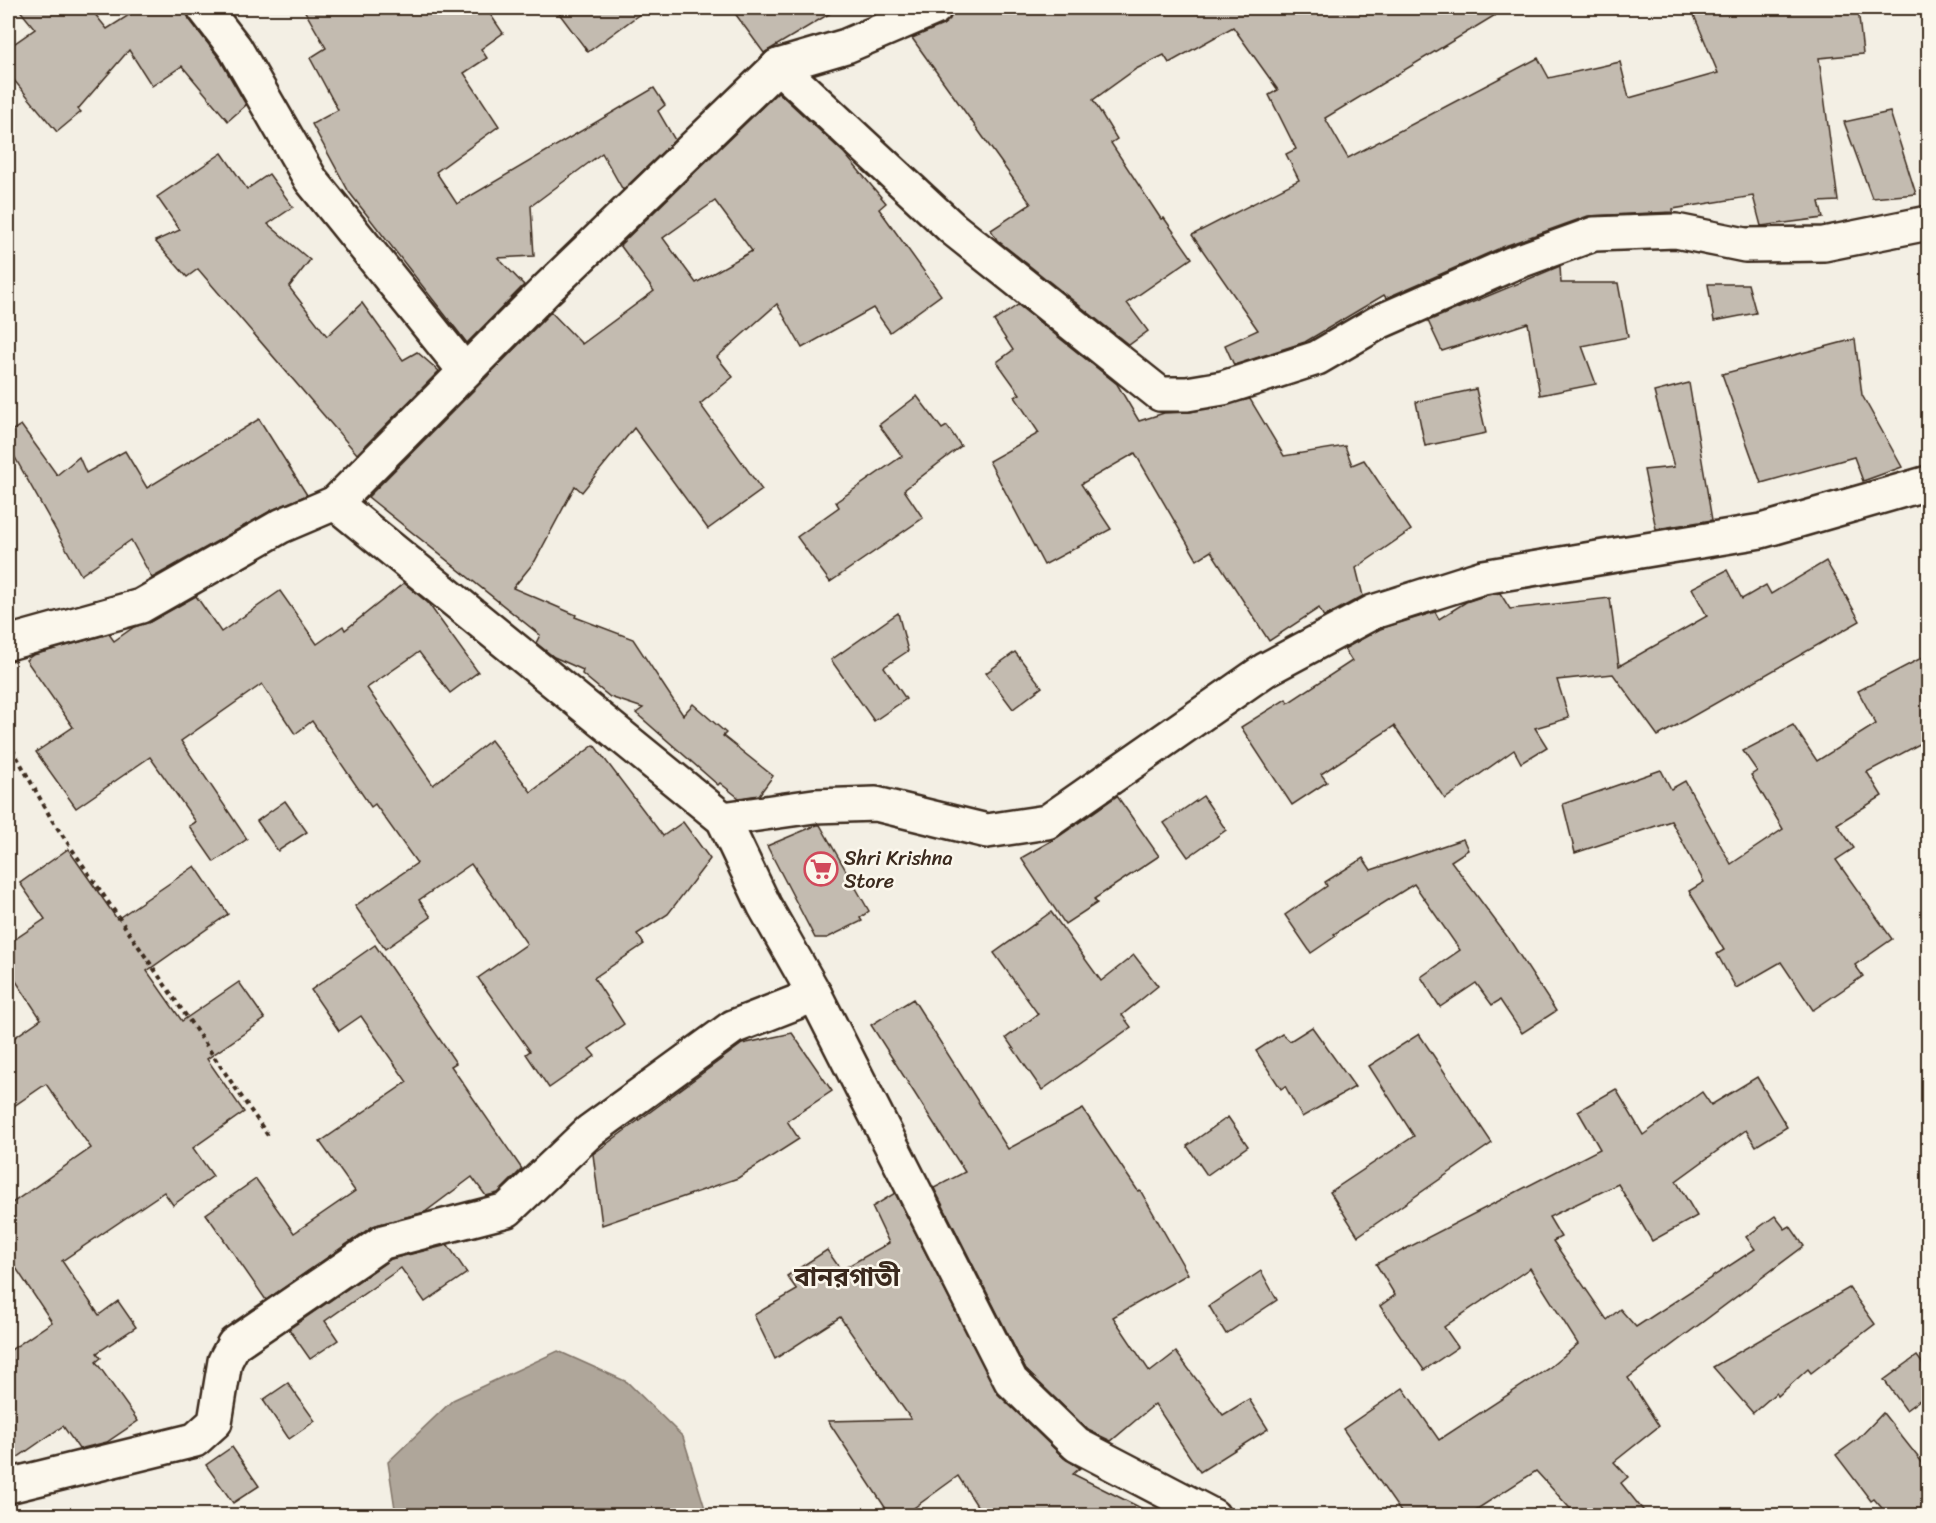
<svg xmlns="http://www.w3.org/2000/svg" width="1936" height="1523" font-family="Sriracha,'Noto Sans Bengali',sans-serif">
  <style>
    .water { fill: #afa69a; stroke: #817468; stroke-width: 1.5 }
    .building { fill: #c3bbb0; stroke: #3b2a1e; stroke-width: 1.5; fill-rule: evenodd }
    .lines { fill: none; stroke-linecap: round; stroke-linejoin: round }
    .minor-casing { stroke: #3b2a1e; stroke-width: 38 }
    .path { stroke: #3b2a1e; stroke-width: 4; stroke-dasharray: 4.5 4.5; stroke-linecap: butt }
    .minor { stroke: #fbf7ec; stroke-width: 33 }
    .labels { text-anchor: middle; stroke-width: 5; stroke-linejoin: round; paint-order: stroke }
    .poi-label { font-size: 20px; fill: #3b2a1e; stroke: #fbf7ec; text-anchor: start }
    .district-label { font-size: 26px; font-weight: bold; fill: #3b2a1e; stroke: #fbf7ec }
  </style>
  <rect width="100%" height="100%" fill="#f3efe4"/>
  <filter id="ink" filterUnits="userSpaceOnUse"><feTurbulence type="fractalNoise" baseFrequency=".0167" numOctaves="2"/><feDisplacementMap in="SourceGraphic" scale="12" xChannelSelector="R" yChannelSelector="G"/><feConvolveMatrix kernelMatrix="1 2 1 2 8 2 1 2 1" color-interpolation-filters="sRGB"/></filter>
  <g filter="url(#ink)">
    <path class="water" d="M558 1351 627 1382 683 1437 707 1515H396L388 1462 453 1400Z"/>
    <g class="building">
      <path d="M18 8H90L107 29 140 8H186L189 19 219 58 246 105 228 121 182 66 152 86 129 50 78 109 81 112 57 132 8 73V48L35 29Z"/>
      <path d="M303 8H486L503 33 481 49 487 58 464 73 499 126 436 172 457 204 654 88 665 105 658 111 675 140 623 190 602 153 531 206 534 256 498 258 524 285 467 343 349 192 312 124 338 110 310 58 326 48Z"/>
      <path d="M555 8H648L588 52Z"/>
      <path d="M731 8H839L764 53Z"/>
      <path d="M953 8H1507L1325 118 1348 158 1538 58 1549 78 1620 62 1629 98 1718 73 1691 8H1858L1863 54 1819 58 1838 201 1819 202 1823 218 1761 226 1753 196 1673 209V212L1588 216 1505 246 1386 298 1384 295 1305 342 1234 365 1225 345 1258 330 1192 235 1299 180 1286 154 1296 149 1269 95 1278 90 1233 27 1169 63 1164 55 1136 69 1093 100 1117 139 1111 143 1161 219 1164 218 1192 258 1127 303 1148 331 1129 345 997 240 991 230 1031 204 912 38 943 25 950 19Z"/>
      <path d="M778 92 844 153 886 203 879 209 941 295 890 332 873 308 802 348 777 304 717 357 733 377 700 404 762 490 708 529 634 428 582 492 575 486 535 561 513 588 576 615 575 617 633 639 683 715 693 704 726 733 723 736 773 776 759 795 739 798 720 783 718 785 636 713 643 708 610 697 582 674 583 670 554 657 536 643 540 635 368 497 551 312 582 344 654 291 620 245ZM715 201 752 251 696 283 663 238Z"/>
      <path d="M1890 112 1916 194 1872 198 1844 122Z"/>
      <path d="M222 153 247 189 269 174 293 207 268 224 310 260 289 287 327 336 362 303 403 360 417 352 439 371 357 454 198 269 187 277 155 241 180 230 157 197Z"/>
      <path d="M1560 266 1561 283H1618L1628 337 1582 346 1596 384 1540 395 1528 323 1442 351 1428 321Z"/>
      <path d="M1708 284H1748L1756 313 1714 321Z"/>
      <path d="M1018 305 1117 384 1139 421 1164 413 1190 412 1250 399 1284 456 1345 446 1352 465 1364 460 1411 530 1356 568 1363 596 1324 617 1319 608 1269 641 1211 551 1197 560 1135 453 1081 484 1111 529 1044 565 989 461 1039 433 1015 397 1020 394 997 362 1013 350 994 321Z"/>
      <path d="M1855 339 1862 395 1902 467 1863 481 1854 457 1761 483 1722 374Z"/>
      <path d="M1689 383 1712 520 1656 529 1644 470 1674 467 1654 392Z"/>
      <path d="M1476 389 1486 433 1425 446 1416 402Z"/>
      <path d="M917 396 942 429 947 426 961 446 904 490 923 518 830 582 797 537 839 507 836 502 902 456 879 425Z"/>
      <path d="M259 419 307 495 272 510 152 578 131 540 81 575 8 445V433L21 425 57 475 79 457 86 473 125 451 147 488Z"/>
      <path d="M1826 561 1860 621 1658 736 1613 674 1557 680 1569 718 1535 728 1547 747 1521 763 1514 750 1445 799 1394 726 1321 774 1327 782 1292 805 1241 727 1286 699 1288 703 1352 661 1344 649 1380 629 1435 612 1439 619 1466 602 1487 595 1500 593 1510 609 1610 598 1619 666 1707 616 1692 588 1727 570 1742 599 1766 585 1771 594Z"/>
      <path d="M404 583 428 603 478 672 450 693 419 652 367 688 433 785 491 740 531 792 594 745 663 836 683 822 710 859 668 914 637 934 644 944 594 978 624 1024 589 1049 595 1056 549 1088 526 1054 530 1051 478 978 527 944 471 864 419 900 431 917 385 949 355 906 417 863 375 804 371 807 312 721 295 734 262 684 181 741 247 839 214 862 189 826 196 822 150 757 76 808 36 752 73 727 26 660 33 655 109 634 114 641 134 627 150 622 196 596 221 632 280 591 317 644 343 626 345 630Z"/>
      <path d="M898 613 908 651 884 667 906 699 874 721 831 660Z"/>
      <path d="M1015 652 1042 687 1013 709 986 673Z"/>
      <path d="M1929 654V739L1867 772 1882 796 1837 824 1854 848 1836 860 1892 939 1855 965 1863 976 1813 1010 1781 962 1736 988 1717 954 1724 950 1689 891 1704 882 1671 821 1575 853 1563 804 1661 770 1671 789 1685 781 1731 864 1783 829 1751 775 1757 771 1743 751 1793 725 1817 761 1876 724 1858 691Z"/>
      <path d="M1117 796 1159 856 1094 899 1097 903 1065 924 1021 858 1058 837Z"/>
      <path d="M1203 796 1226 830 1188 857 1164 823Z"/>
      <path d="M285 801 307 832 278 851 257 821Z"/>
      <path d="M817 825H820L869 911 860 918 862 921 827 938H815L767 846Z"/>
      <path d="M1463 839 1468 850 1451 861 1509 939 1556 1011 1522 1033 1500 1000 1492 1005 1476 983 1440 1007 1421 977 1460 950 1414 884 1334 934 1336 936 1311 953 1285 915 1327 886 1325 882 1363 858 1371 870Z"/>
      <path d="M68 849 117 919 195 866 228 914 147 971 182 1021 239 982 265 1019 207 1059 244 1112 193 1148 213 1176 173 1205 164 1192 62 1261 99 1315 118 1301 136 1327 97 1353 101 1358 96 1362 138 1421 107 1442 79 1449 63 1426 8 1464V1352L52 1322 8 1256V1206L91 1148 46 1084 8 1110V1042L41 1019 8 969V944L45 919 20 883Z"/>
      <path d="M1051 912 1101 981 1134 955 1158 986 1122 1015 1131 1027 1042 1090 1006 1038 1038 1014 994 953Z"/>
      <path d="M375 945 456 1063 451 1066 522 1169 498 1193 486 1196 472 1177 425 1212 373 1226 266 1300 206 1214 256 1179 294 1233 355 1191 320 1142 407 1082 361 1016 339 1031 311 990Z"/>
      <path d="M913 999 1008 1149 1083 1109 1138 1191 1140 1190 1188 1274 1113 1317 1150 1372 1176 1352 1223 1415 1249 1399 1268 1429 1200 1472 1155 1404 1111 1441 1088 1430 1026 1370 934 1188 965 1172 871 1025Z"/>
      <path d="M1312 1027 1355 1087 1302 1117 1285 1086 1281 1089 1256 1051 1282 1034 1290 1041Z"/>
      <path d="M792 1033 832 1091 787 1121 799 1139 738 1178 602 1225 593 1154 742 1044Z"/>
      <path d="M1419 1034 1492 1143 1358 1236 1330 1192 1414 1136 1369 1066Z"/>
      <path d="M1757 1077 1787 1127 1756 1146 1746 1130 1676 1181 1697 1216 1652 1241 1618 1184 1549 1217 1561 1237 1553 1241 1607 1320 1620 1309 1636 1327 1755 1249 1746 1237 1775 1216 1785 1229 1790 1226 1804 1246 1628 1378 1659 1426 1614 1462 1628 1477 1621 1483 1647 1515H1576L1536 1471 1468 1515H1403L1343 1429 1403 1388 1439 1440 1549 1368 1578 1344 1530 1268 1444 1327 1458 1347 1424 1370 1380 1306 1395 1295 1376 1264 1600 1149 1578 1111 1616 1089 1643 1135 1702 1092 1711 1105Z"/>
      <path d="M1228 1117 1248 1146 1207 1175 1187 1146Z"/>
      <path d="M895 1193 998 1394 1064 1458 1080 1468 1073 1474 1155 1515H983L958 1476 904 1515H890L828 1421 911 1419 840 1317 775 1359 754 1315 797 1290 787 1276 827 1250 841 1270 889 1243 872 1207Z"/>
      <path d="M448 1245 467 1273 425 1302 401 1268 325 1321 338 1340 310 1359 289 1329 391 1259Z"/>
      <path d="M1261 1271 1277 1300 1226 1334 1209 1306Z"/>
      <path d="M1849 1288 1875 1324 1811 1373 1808 1369 1778 1396 1776 1393 1753 1413 1713 1367Z"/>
      <path d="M1917 1356 1929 1372V1393L1906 1410 1884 1380Z"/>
      <path d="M288 1383 315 1421 289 1439 263 1400Z"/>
      <path d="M1883 1413 1929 1471V1515H1888L1874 1499 1871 1501 1836 1455 1858 1439Z"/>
      <path d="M232 1447 259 1486 233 1503 206 1465Z"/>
    </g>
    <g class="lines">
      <g class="minor-casing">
        <g id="minor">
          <path d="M204 8 235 48 311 180 465 371"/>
          <path d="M778 66 952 228 1160 394H1187L1223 388 1317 358 1379 322 1511 264 1594 234 1676 231 1745 245 1824 244 1928 223"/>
          <path d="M335 503 547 289 778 66 846 46 935 8"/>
          <path d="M8 643 141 606 281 526 335 503 723 819 764 905 815 995 1011 1381 1077 1445 1213 1516"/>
          <path d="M723 819 814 806 876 804 987 831 1047 822 1265 670 1373 612 1483 577 1761 531 1928 483"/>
          <path d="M8 1486 195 1440 215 1422 225 1361 234 1344 383 1242 507 1210 590 1131 733 1027 815 995"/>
        </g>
      </g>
      <path class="path" d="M8 741 52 820 269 1137"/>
      <use href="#minor" class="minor"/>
    </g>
  </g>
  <defs>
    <g id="supermarket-ring" transform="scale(1.725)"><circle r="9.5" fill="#fbf7ec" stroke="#d1495b" stroke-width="1.5"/><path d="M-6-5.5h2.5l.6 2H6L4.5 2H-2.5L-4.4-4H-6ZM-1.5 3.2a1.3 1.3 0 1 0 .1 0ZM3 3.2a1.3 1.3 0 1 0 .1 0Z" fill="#d1495b"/></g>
  </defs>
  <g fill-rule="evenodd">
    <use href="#supermarket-ring" x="821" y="869"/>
  </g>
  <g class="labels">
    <g class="poi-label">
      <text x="844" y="865">Shri Krishna<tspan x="844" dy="23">Store</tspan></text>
    </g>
    <g class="district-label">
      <text x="847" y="1286">বানরগাতী</text>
    </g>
  </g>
  <rect width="1936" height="1523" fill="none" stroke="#fbf7ec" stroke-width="30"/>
  <rect x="15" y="15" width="1906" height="1493" fill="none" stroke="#3b2a1e" stroke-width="2" filter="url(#ink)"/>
</svg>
